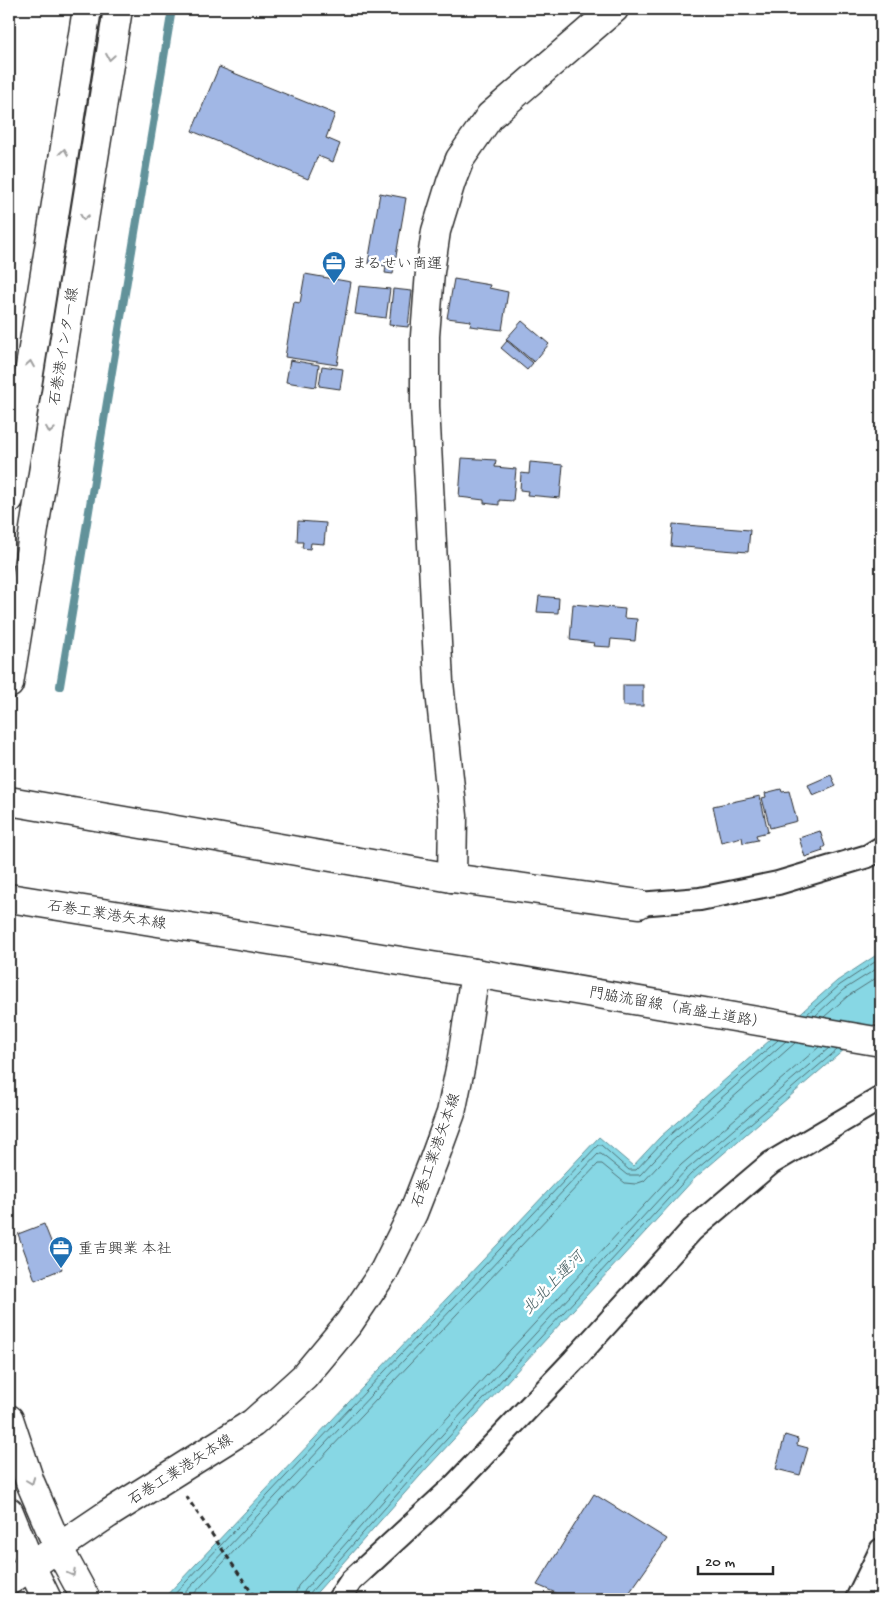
<svg xmlns="http://www.w3.org/2000/svg" width="890" height="1608" font-family="'Gochi Hand','Klee One',sans-serif">
  <style>
    .water { fill: #87d7e4; stroke: #62929a }
    .lines { fill: none; stroke-linecap: round; stroke-linejoin: round }
    .shore { stroke: #507075; stroke-width: 1 }
    .stream { stroke: #62929a; stroke-width: 8 }
    .building { fill: #a1b7e5; stroke: #2b2b2b }
    .minor-casing { stroke: #2b2b2b; stroke-width: 26 }
    .tertiary-casing { stroke: #2b2b2b; stroke-width: 31 }
    .secondary-casing { stroke: #2b2b2b; stroke-width: 31 }
    .path { stroke: #2b2b2b; stroke-width: 3; stroke-dasharray: 5 4; stroke-linecap: butt }
    .minor { stroke: #fff; stroke-width: 22 }
    .tertiary { stroke: #fff; stroke-width: 28 }
    .secondary { stroke: #fff; stroke-width: 28 }
    .oneway { stroke: #a0a0a0 }
    .labels { text-anchor: middle; stroke-width: 5; stroke-linejoin: round; paint-order: stroke }
    .poi-label { font-size: 15px; fill: #2b2b2b; stroke: #fff; text-anchor: start }
    .street-label { font-size: 15px; fill: #2b2b2b; stroke: #fff }
    .water-label { font-size: 16px; font-style: italic; fill: #475f62; stroke: #fff }
  </style>
  <rect width="100%" height="100%" fill="#fff"/>
  <filter id="ink" filterUnits="userSpaceOnUse"><feTurbulence type="fractalNoise" baseFrequency=".02" numOctaves="2"/><feDisplacementMap in="SourceGraphic" scale="10" xChannelSelector="R" yChannelSelector="G"/><feConvolveMatrix kernelMatrix="1 2 1 2 8 2 1 2 1" color-interpolation-filters="sRGB"/></filter>
  <g filter="url(#ink)">
    <path class="water" d="M881 952V1018L695 1178 427 1468 311 1599H163L599 1137 633 1166 660 1137 837 981Z"/>
    <g class="lines">
      <g class="shore">
        <path d="M807 1014 840 985 881 958"/>
        <path d="M815 1016 843 990 881 966"/>
        <path d="M824 1017 848 996 881 975"/>
        <path d="M170 1599 598 1145H601L629 1170H636L664 1140 778 1040"/>
        <path d="M179 1599 598 1154H601L627 1175H640L668 1145 786 1041"/>
        <path d="M189 1599 598 1164H602L625 1183 635 1184 644 1181 673 1150 795 1043"/>
        <path d="M294 1599 298 1586 413 1455 681 1165 819 1047"/>
        <path d="M301 1599 305 1590 419 1460 686 1170 829 1048"/>
        <path d="M308 1599 309 1594 424 1464 691 1174 837 1050"/>
      </g>
      <path class="stream" d="M60 686 172 9"/>
    </g>
    <g class="building">
      <path d="M219 67 335 114 326 138 340 144 333 162 318 156 308 179 192 131Z"/>
      <path d="M380 193 406 198 393 274 385 273 386 266 368 263Z"/>
      <path d="M305 274 351 282 337 365 285 357 294 302 300 303Z"/>
      <path d="M454 279 490 285 489 288 508 292 502 330 470 326 471 321 447 318Z"/>
      <path d="M359 286 390 289 386 318 355 314Z"/>
      <path d="M393 289 412 291 408 327 389 325Z"/>
      <path d="M522 321 549 344 534 362 506 339Z"/>
      <path d="M507 341 533 363 527 370 501 348Z"/>
      <path d="M290 360 319 365 316 387 286 382Z"/>
      <path d="M322 366 343 369 340 389 319 386Z"/>
      <path d="M462 458 496 460 495 467 516 469 513 501 499 500V505L484 503V500L459 497Z"/>
      <path d="M530 462 563 465 560 498 527 495 528 491 520 490 521 473 529 474Z"/>
      <path d="M298 521 326 523 324 544 311 543 310 549 302 548 303 542H297Z"/>
      <path d="M673 524 750 530 748 552 671 546Z"/>
      <path d="M539 596 559 598 558 613 537 612Z"/>
      <path d="M573 604 625 609 624 618 637 619 635 641 611 639 610 647 593 646 594 643 570 640Z"/>
      <rect x="623" y="685" width="20" height="21"/>
      <path d="M831 775 836 786 813 796 808 785Z"/>
      <path d="M781 789 782 792 789 791 797 821 770 828 762 798 766 797 765 793Z"/>
      <path d="M760 796 768 832 756 835 758 840 743 843 742 837 721 842 713 806Z"/>
      <path d="M820 831 825 846 822 848 823 851 805 857 799 838Z"/>
      <path d="M44 1224 62 1269 35 1280 18 1234Z"/>
      <path d="M785 1435 798 1439 797 1445 808 1448 800 1475 776 1469Z"/>
      <path d="M594 1494 667 1539 625 1599H570L537 1585Z"/>
    </g>
    <g class="lines">
      <g class="minor-casing">
        <g id="minor">
          <path d="M639 904 700 899 778 883 868 856 881 848"/>
          <path d="M339 1599 351 1581 454 1486 574 1360 692 1230 771 1163 881 1098"/>
          <path d="M857 1599 881 1550"/>
        </g>
      </g>
      <g class="tertiary-casing">
        <g id="tertiary">
          <path d="M9 801 452 878 639 904"/>
          <path d="M452 878 453 816 439 682 425 406V336L430 272 436 231 451 182 460 159 490 116 614 9"/>
          <path d="M58 1547 86 1599"/>
          <path d="M31 1566 47 1599"/>
        </g>
      </g>
      <g class="secondary-casing">
        <g id="secondary">
          <path d="M9 499 87 9"/>
          <path d="M9 684 118 9"/>
          <path d="M9 898 475 973 881 1042"/>
          <path d="M9 1419 30 1482 58 1547"/>
          <path d="M9 1512 31 1566"/>
          <path d="M9 1581 108 1514 253 1423 304 1377 349 1323 384 1271 413 1213 433 1162 451 1113 461 1064 475 973"/>
        </g>
      </g>
      <path class="path" d="M186 1496 256 1599"/>
      <use href="#minor" class="minor"/>
      <use href="#tertiary" class="tertiary"/>
      <use href="#secondary" class="secondary"/>
    </g>
    <defs><path id="oneway-chevron" d="M-2-3.5L2.5 0L-2 3.5" fill="none" stroke-width="1.6" stroke-linecap="round" stroke-linejoin="round" transform="scale(1.25)"/></defs>
    <g class="oneway">
      <use href="#oneway-chevron" transform="translate(110 57) rotate(99)"/>
      <use href="#oneway-chevron" transform="translate(64 152) rotate(-81)"/>
      <use href="#oneway-chevron" transform="translate(84 217) rotate(99)"/>
      <use href="#oneway-chevron" transform="translate(30 364) rotate(-81)"/>
      <use href="#oneway-chevron" transform="translate(50 430) rotate(99)"/>
      <use href="#oneway-chevron" transform="translate(31 1481) rotate(69)"/>
      <use href="#oneway-chevron" transform="translate(72 1573) rotate(62)"/>
    </g>
  </g>
  <defs>
    <g id="office-pin" transform="scale(1.25)"><path d="M0 17L-7.5 6A9.5 9.5 0 1 1 7.5 6Z" fill="#1f6fb2" stroke="#fff"/><path d="M-6-3h4V-5.5h4V-3h4V5H-6ZM-1-4.5V-3h2v-1.5ZM-6 0V1H6V0Z" fill="#fff"/></g>
  </defs>
  <g fill-rule="evenodd">
    <use href="#office-pin" x="334" y="263"/>
    <use href="#office-pin" x="61" y="1248"/>
  </g>
  <g class="labels">
    <g class="poi-label">
      <text x="352" y="268">まるせい商運</text>
      <text x="78" y="1253">重吉興業 本社</text>
    </g>
    <g class="street-label">
      <text transform="translate(63 346) rotate(-81)" y="5">石巻港インター線</text>
      <text transform="translate(107 914) rotate(9)" y="5">石巻工業港矢本線</text>
      <text transform="translate(678 1007) rotate(10)" y="5">門脇流留線（高盛土道路）</text>
      <text transform="translate(435 1150) rotate(-71)" y="5">石巻工業港矢本線</text>
      <text transform="translate(180 1469) rotate(-32)" y="5">石巻工業港矢本線</text>
    </g>
    <g class="water-label">
      <text transform="translate(552 1282) rotate(-46)" y="6">北北上運河</text>
    </g>
  </g>
  <rect width="890" height="1608" fill="none" stroke="#fff" stroke-width="30"/>
  <rect x="15" y="15" width="860" height="1578" fill="none" stroke="#2b2b2b" stroke-width="2" filter="url(#ink)"/>
  <path d="M698 1566v8h75v-8" fill="none" stroke="#2b2b2b" stroke-width="2.5"/>
  <text x="705" y="1566" font-size="15" fill="#2b2b2b" stroke="#ffffff" stroke-width="4" paint-order="stroke">20 m</text>
</svg>
